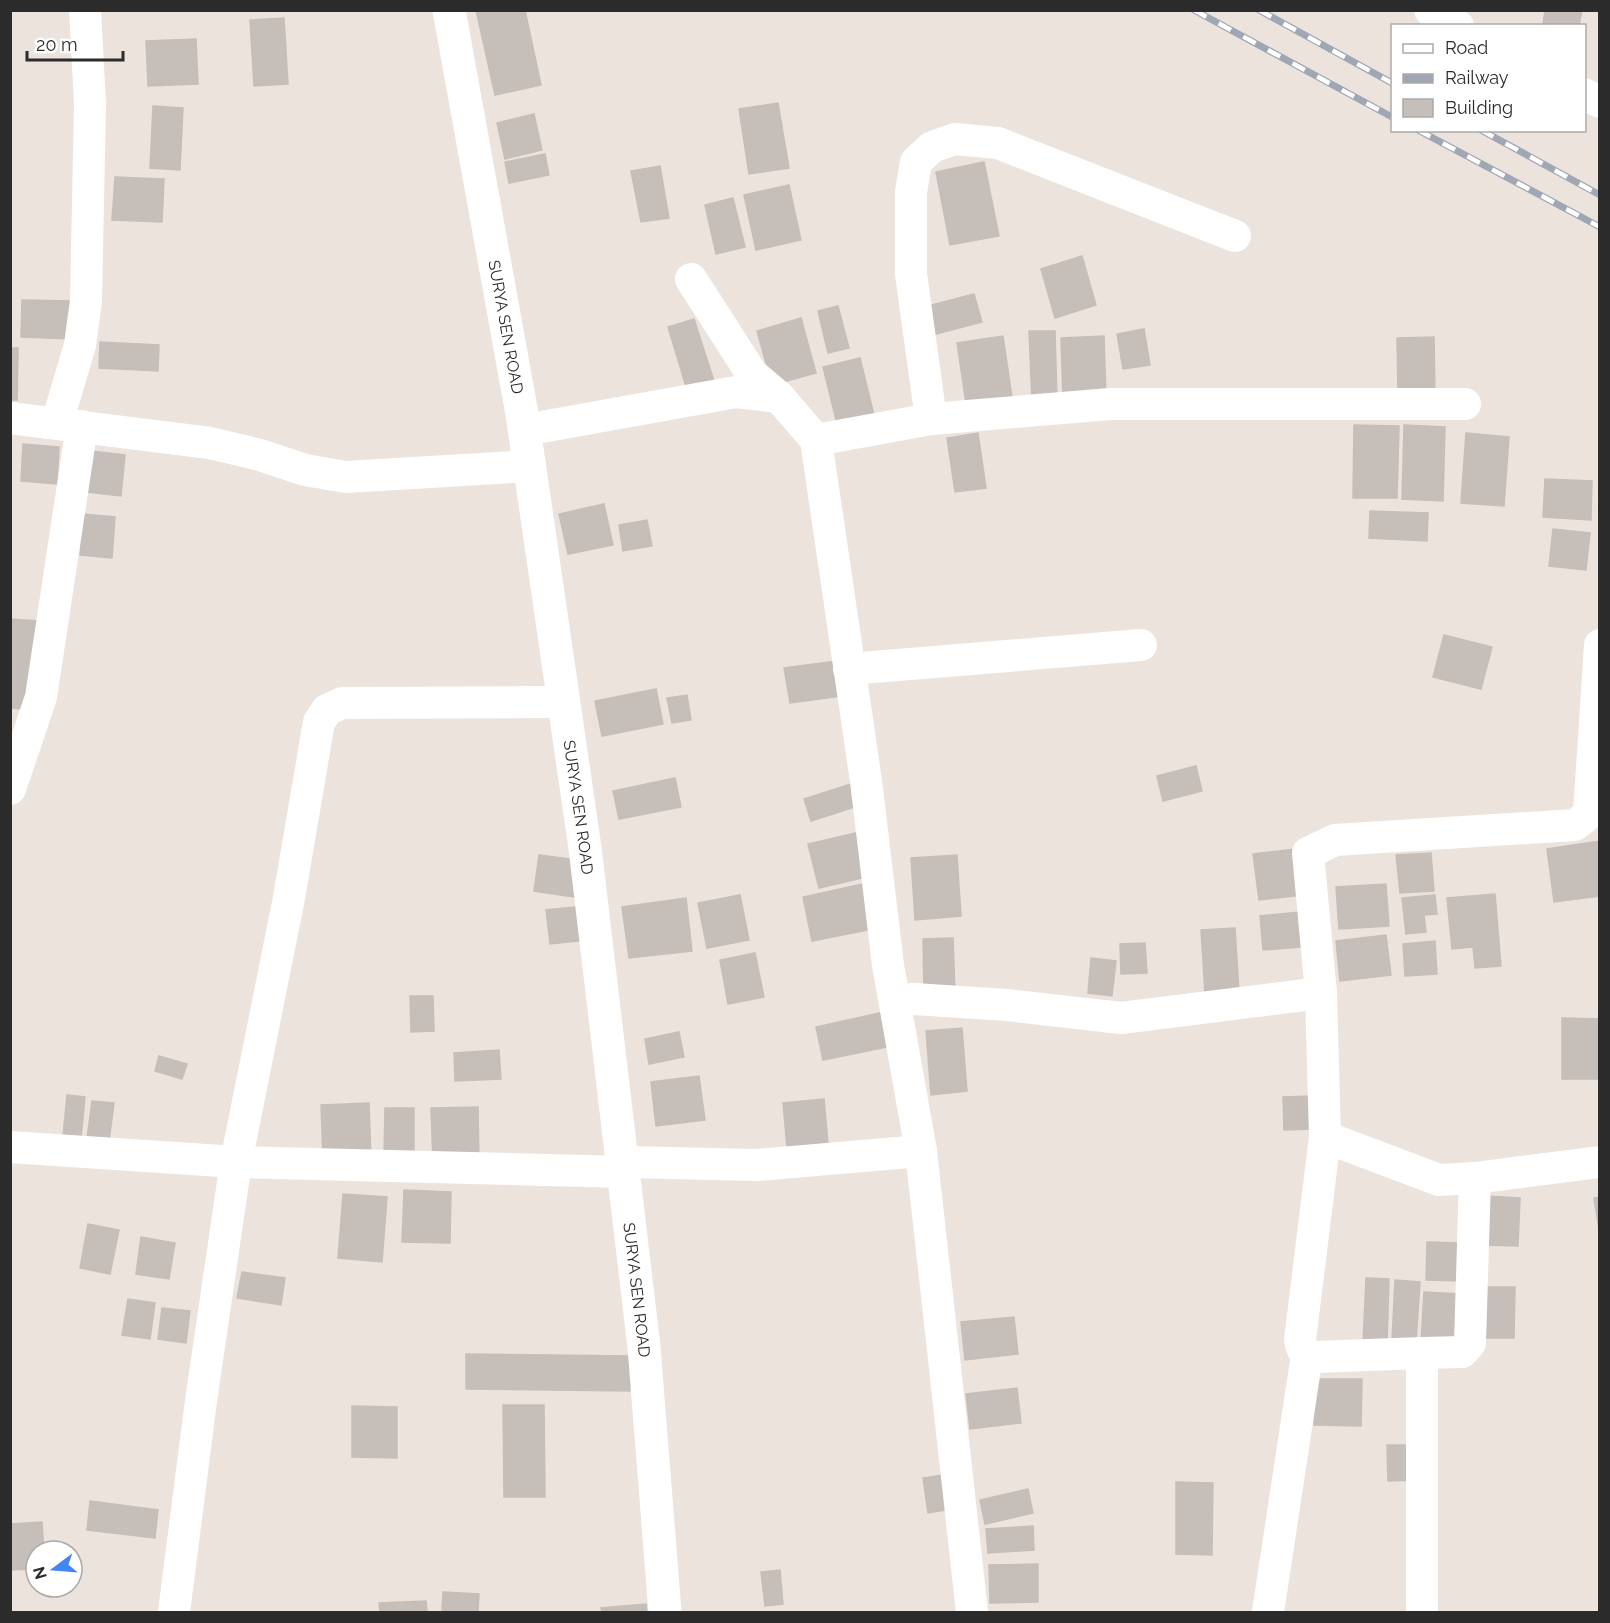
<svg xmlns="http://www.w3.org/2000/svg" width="1610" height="1623" font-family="Raleway,sans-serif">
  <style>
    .building { fill: #c5beb9; stroke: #c7beb7; stroke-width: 1.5 }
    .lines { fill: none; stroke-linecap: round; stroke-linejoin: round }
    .street { stroke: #fff; stroke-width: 32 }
    .secondary { stroke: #fff; stroke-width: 33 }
    .rail-casing { stroke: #a0a7b4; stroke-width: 7 }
    .rail { stroke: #fff; stroke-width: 4.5; stroke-dasharray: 14; stroke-linecap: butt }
    .labels { text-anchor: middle; stroke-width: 4.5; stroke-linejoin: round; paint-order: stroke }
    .street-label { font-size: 16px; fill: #2b2b2b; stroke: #fff }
  </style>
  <rect width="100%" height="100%" fill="#ece3dd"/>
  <g class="building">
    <path d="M476 10H525L541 85 495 95Z"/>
    <path d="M1545 10H1582L1579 26 1543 24Z"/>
    <path d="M284 18 288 84 254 86 250 20Z"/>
    <path d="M196 39 198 84 148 86 146 41Z"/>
    <path d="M778 103 789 168 749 174 739 109Z"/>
    <path d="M153 106 183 108 180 170 150 168Z"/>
    <path d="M534 114 542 150 505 159 497 123Z"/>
    <path d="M545 154 549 175 509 183 505 162Z"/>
    <path d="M984 162 999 236 950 245 936 172Z"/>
    <path d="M660 166 669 218 641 222 631 171Z"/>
    <path d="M115 177 164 179 162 222 112 220Z"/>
    <path d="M789 185 801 240 756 250 744 195Z"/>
    <path d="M733 198 745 247 716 254 705 205Z"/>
    <path d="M1082 256 1096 305 1055 318 1041 269Z"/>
    <path d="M974 294 982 322 936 334 928 306Z"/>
    <path d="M22 300 73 301 72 339 21 337Z"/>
    <path d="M838 306 849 348 828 353 818 311Z"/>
    <path d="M801 318 816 373 772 385 757 331Z"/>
    <path d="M694 319 714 381 687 390 668 327Z"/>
    <path d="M1144 329 1150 365 1123 369 1117 334Z"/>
    <path d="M1029 331H1055L1057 401 1032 402Z"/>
    <path d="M1003 336 1013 404 967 410 957 343Z"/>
    <path d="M1104 336 1106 397 1063 399 1061 338Z"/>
    <path d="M1434 337 1435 395H1398L1397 338Z"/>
    <path d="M100 342 159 345 158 371 99 368Z"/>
    <path d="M10 348H18L17 400H10Z"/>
    <path d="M860 358 874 415 837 424 823 367Z"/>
    <path d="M1354 425 1399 426 1397 498H1353Z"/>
    <path d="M1404 425 1445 427 1443 501 1402 499Z"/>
    <path d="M978 433 986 488 955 492 947 438Z"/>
    <path d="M1466 433 1509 437 1504 506 1461 503Z"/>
    <path d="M23 444 59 447 57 484 21 481Z"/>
    <path d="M91 451 125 455 121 496 87 492Z"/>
    <path d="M1545 479 1592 481 1591 520 1543 517Z"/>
    <path d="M604 504 613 545 568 554 559 514Z"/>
    <path d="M1370 511 1428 513 1427 541 1369 538Z"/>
    <path d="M83 514 115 517 112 558 80 555Z"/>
    <path d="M647 520 652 546 623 551 619 525Z"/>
    <path d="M1553 529 1590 533 1586 570 1549 566Z"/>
    <path d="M10 619 39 621 33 710 10 708Z"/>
    <path d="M1444 635 1492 647 1481 689 1433 677Z"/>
    <path d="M844 660 849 695 790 703 784 668Z"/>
    <path d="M656 689 663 724 602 736 595 701Z"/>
    <path d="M687 695 691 720 672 723 667 698Z"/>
    <path d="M1196 766 1202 791 1163 801 1157 776Z"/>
    <path d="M675 778 681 807 619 819 613 791Z"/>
    <path d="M854 783 861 805 811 821 804 799Z"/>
    <path d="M860 832 871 876 819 888 808 844Z"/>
    <path d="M1600 841V896L1554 902 1547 849Z"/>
    <path d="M1304 848 1310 894 1259 900 1253 854Z"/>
    <path d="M1431 853 1434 891 1400 893 1396 855Z"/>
    <path d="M539 855 585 861 580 898 534 891Z"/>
    <path d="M957 855 961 916 915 920 911 858Z"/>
    <path d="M863 884 873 929 812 941 803 897Z"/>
    <path d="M1386 884 1389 926 1339 929 1336 887Z"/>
    <path d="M1495 894 1501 966 1475 968 1473 947 1452 949 1447 898Z"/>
    <path d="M740 895 749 940 707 948 698 903Z"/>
    <path d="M1435 895 1437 914 1424 915 1426 932 1406 934 1402 898Z"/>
    <path d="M686 898 692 951 629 958 622 907Z"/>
    <path d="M584 906 587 940 550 944 546 910Z"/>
    <path d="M1309 911 1313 946 1263 950 1260 916Z"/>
    <path d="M1235 928 1239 992 1205 994 1201 930Z"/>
    <path d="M1386 935 1391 975 1340 981 1336 941Z"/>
    <path d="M953 938 955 993H924L923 939Z"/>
    <path d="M1435 941 1437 974 1405 976 1403 944Z"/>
    <path d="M1145 943 1147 973 1121 974 1120 944Z"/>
    <path d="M755 953 764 997 728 1004 720 960Z"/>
    <path d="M1091 958 1116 961 1112 996 1088 993Z"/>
    <path d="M410 996H433L434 1031 411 1032Z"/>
    <path d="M884 1012 892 1046 823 1060 816 1027Z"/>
    <path d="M1562 1018 1600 1019V1079H1562Z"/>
    <path d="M962 1028 967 1091 931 1095 926 1031Z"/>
    <path d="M679 1032 684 1057 649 1064 645 1039Z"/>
    <path d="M499 1050 501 1079 455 1081 454 1053Z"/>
    <path d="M159 1056 187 1064 182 1079 155 1071Z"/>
    <path d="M699 1076 705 1120 656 1126 651 1082Z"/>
    <path d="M67 1095 85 1097 81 1138 63 1136Z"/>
    <path d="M1312 1096 1313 1129 1284 1130 1283 1097Z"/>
    <path d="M824 1099 829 1155 788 1158 783 1103Z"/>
    <path d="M92 1101 114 1103 108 1149 86 1146Z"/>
    <path d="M369 1103 371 1159 323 1161 321 1105Z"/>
    <path d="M478 1107 479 1161 433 1162 431 1108Z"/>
    <path d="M385 1108H414V1159L384 1158Z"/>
    <path d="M404 1190 451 1192 450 1243 402 1242Z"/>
    <path d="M343 1194 387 1197 382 1262 338 1258Z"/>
    <path d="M1485 1196 1520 1198 1518 1246 1483 1245Z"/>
    <path d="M1600 1197V1236L1594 1198Z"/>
    <path d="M88 1224 119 1230 110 1274 80 1268Z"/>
    <path d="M141 1237 175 1243 169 1279 136 1274Z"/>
    <path d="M1427 1242 1460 1243 1459 1281 1426 1280Z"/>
    <path d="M242 1272 285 1278 281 1305 237 1298Z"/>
    <path d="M1366 1278 1389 1279 1387 1344 1363 1343Z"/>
    <path d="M1395 1280 1420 1282 1416 1342 1392 1341Z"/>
    <path d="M1482 1287H1515L1514 1338H1482Z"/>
    <path d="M1424 1292 1460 1294 1458 1346 1421 1344Z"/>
    <path d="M128 1299 155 1303 150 1339 122 1335Z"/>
    <path d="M162 1308 190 1311 186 1343 158 1339Z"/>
    <path d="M1014 1317 1018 1354 965 1360 961 1322Z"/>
    <path d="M466 1354 631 1356 630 1391 466 1389Z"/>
    <path d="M1315 1379H1362L1361 1426 1314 1425Z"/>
    <path d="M1017 1388 1021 1423 970 1429 966 1394Z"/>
    <path d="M503 1405H544L545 1497H504Z"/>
    <path d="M352 1406 397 1407V1458L352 1457Z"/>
    <path d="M1387 1445H1415L1416 1480 1388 1481Z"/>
    <path d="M948 1474 953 1509 928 1513 923 1478Z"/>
    <path d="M1176 1482 1213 1483 1212 1555 1176 1554Z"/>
    <path d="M1028 1489 1033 1513 985 1524 980 1500Z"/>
    <path d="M90 1501 158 1510 155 1538 87 1530Z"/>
    <path d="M42 1522 44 1551H36V1569L10 1570V1524Z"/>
    <path d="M1033 1526 1034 1550 988 1553 986 1529Z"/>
    <path d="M1038 1564V1602L990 1603 989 1565Z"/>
    <path d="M780 1570 783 1604 765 1606 761 1572Z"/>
    <path d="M443 1592 479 1594 478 1612H442Z"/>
    <path d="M426 1601 427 1612H380L379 1603Z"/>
    <path d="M646 1604 647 1612H602L601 1608Z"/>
  </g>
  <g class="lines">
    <g class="street">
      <path d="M1430 10 1458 26"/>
      <path d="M1584 94 1600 102"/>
      <path d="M691 279 752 374 779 397"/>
      <path d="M10 418 210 443 260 455 305 470 346 477 530 466"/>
      <path d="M931 419 911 274V192L916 162 932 147 955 139 998 143 1235 236"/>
      <path d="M57 423 80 345 86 301 90 104 85 10"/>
      <path d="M525 430 736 392 779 397 816 440"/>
      <path d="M849 669 1141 645"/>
      <path d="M10 789 41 697 82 426"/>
      <path d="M895 1000 914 999 1007 1005 1121 1018 1321 993"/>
      <path d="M1325 1137 1321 993 1308 853 1335 840 1575 825 1589 814 1600 645"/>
      <path d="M10 1147 236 1162 625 1172"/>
      <path d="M921 1151 888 965 866 781 816 440 931 419 1110 404H1465"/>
      <path d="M624 1162 757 1165 921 1151 972 1612"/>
      <path d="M1422 1353 1462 1352 1470 1343 1475 1178"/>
      <path d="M174 1612 201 1401 236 1162 289 898 319 722 327 710 342 703 564 702"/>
      <path d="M1268 1612 1307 1355"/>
      <path d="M1422 1612V1353L1315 1357C1304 1355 1302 1350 1300 1340L1325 1137 1439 1180 1475 1178 1600 1162"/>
    </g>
    <path class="secondary" id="s1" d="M449 10 522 414 585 848 644 1347 665 1612"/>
    <g class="rail-casing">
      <g id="rail">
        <path d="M1194 10 1392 117"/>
        <path d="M1259 10 1392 83"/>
        <path d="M1418 130 1600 227"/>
        <path d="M1481 130 1600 195"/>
      </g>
    </g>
    <use href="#rail" class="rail"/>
  </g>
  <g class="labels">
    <g class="street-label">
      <text dy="6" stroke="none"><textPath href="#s1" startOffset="322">SURYA SEN ROAD</textPath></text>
      <text dy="6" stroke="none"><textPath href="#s1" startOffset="808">SURYA SEN ROAD</textPath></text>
      <text dy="6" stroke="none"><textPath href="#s1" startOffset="1294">SURYA SEN ROAD</textPath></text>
    </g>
  </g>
  <rect width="1610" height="1623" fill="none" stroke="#2b2b2b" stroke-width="24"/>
  <rect x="1391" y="24" width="195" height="108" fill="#ffffff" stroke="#aaaaaa" stroke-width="1.5"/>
  <rect x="1403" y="44" width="30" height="9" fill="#ffffff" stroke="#aaaaaa" stroke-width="1.5"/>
  <text x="1445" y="54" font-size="18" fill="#2b2b2b">Road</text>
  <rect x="1403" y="74" width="30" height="9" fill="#a0a7b4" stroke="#aaaaaa" stroke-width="1.5"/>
  <text x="1445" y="84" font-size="18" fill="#2b2b2b">Railway</text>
  <rect x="1403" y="99" width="30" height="18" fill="#c5beb9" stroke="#aaaaaa" stroke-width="1.5"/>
  <text x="1445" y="114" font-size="18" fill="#2b2b2b">Building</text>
  <g transform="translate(54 1569) rotate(254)"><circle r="28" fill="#ffffff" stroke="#aaaaaa" stroke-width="1.5"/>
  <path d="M0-4.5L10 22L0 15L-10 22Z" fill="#4386f3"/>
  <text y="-9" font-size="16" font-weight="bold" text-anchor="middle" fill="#2b2b2b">N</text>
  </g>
  <path d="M27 51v9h96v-9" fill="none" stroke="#2b2b2b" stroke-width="3"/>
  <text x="36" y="51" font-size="18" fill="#2b2b2b" stroke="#ffffff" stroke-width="4.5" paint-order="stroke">20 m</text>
</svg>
